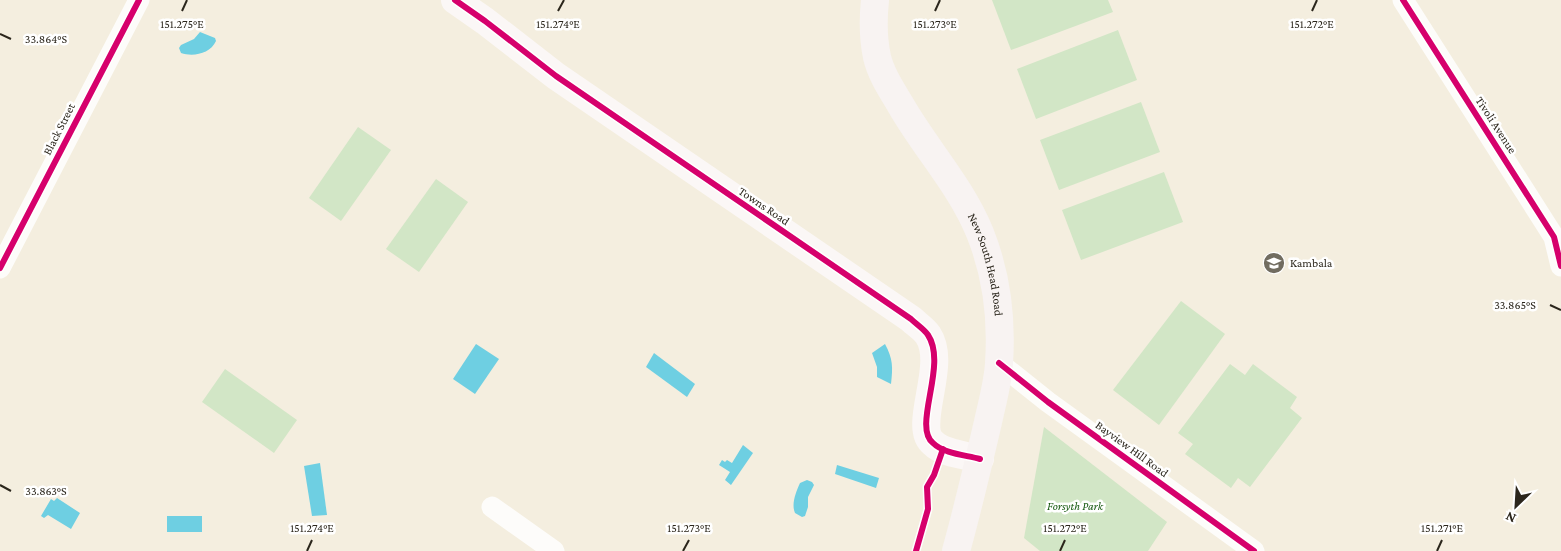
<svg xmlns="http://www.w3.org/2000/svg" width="1561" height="551" font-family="'Crimson Pro',serif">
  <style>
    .green { fill: #d2e6c6 }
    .water { fill: #6ecfe2 }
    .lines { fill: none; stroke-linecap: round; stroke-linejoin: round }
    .street { stroke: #fdfcfa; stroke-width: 21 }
    .secondary { stroke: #fbf7f6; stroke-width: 28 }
    .primary { stroke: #f8f3f2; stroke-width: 28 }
    .cycleway-casing { stroke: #fff; stroke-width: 9 }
    .cycleway { stroke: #d6006c; stroke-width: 6 }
    .ticks { fill: none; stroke: #2b261c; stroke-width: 2 }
    .labels { text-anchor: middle; stroke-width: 5; stroke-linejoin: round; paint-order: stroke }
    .street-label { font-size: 12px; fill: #2b261c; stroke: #fff }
    .poi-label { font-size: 12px; fill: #2b261c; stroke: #fff; text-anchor: start }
    .park-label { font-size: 12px; font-style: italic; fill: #14570e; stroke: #fff }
    .ticks-label { font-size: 12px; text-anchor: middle; fill: #2b261c; stroke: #fff; stroke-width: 5; stroke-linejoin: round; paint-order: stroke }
  </style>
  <rect width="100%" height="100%" fill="#f4eedf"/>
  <g class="green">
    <path d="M992 0H1108L1113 12 1011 50Z"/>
    <path d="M1118 30 1137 80 1036 119 1017 69Z"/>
    <path d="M1141 102 1160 152 1059 190 1040 140Z"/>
    <path d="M358 127 391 150 341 221 309 198Z"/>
    <path d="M1164 172 1183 222 1081 260 1062 210Z"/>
    <path d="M436 179 468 202 419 272 386 249Z"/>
    <path d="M1181 301 1225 334 1159 425 1113 390Z"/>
    <path d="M1230 364 1245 375 1253 364 1297 397 1290 408 1302 418 1250 487 1238 478 1231 488 1185 454 1193 444 1178 433Z"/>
    <path d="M225 369 297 420 274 453 202 402Z"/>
    <path d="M1044 427 1167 522 1148 551H1040L1024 538Z"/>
  </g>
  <g class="water">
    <path d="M200 32 215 38 216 41C210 54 193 57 181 53L179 48 181 45 194 39Z"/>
    <path d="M476 344 499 359 475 394 453 379Z"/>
    <path d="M885 344C893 359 893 367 891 384L877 377V367L872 353Z"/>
    <path d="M654 353 695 384 687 397 646 367Z"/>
    <path d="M743 445 753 453 731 485 725 480 730 472 719 465 722 460 725 462 727 460 732 463Z"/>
    <path d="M320 463 327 515 312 516 304 466Z"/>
    <path d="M837 465 879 478 876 488 835 474Z"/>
    <path d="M807 480 812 482 814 485 808 497V507L805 516 802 517 795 513C791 504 796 492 800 483Z"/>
    <path d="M57 498 80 513 71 529 48 515 44 518 41 516 51 499 54 501Z"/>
    <rect x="167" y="516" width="35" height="16"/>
  </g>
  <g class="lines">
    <g class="street">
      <path d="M1403 0 1554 237 1561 266"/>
      <path d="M0 268 139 0"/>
      <path d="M999 363 1048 402 1254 551"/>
      <path d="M492 507 554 551"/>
    </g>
    <path class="secondary" d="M455 0 485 21 556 76 911 319C916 324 924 329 928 335 948 365 912 426 933 443 944 454 966 455 980 459"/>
    <path class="primary" id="s1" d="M875 0C873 19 873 38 877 57 881 74 891 89 900 104 925 148 961 186 980 233 996 273 1002 319 999 363 998 383 992 403 988 422 978 465 968 508 956 551"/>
    <g class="cycleway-casing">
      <g id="cycleway">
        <path d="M455 0 485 21 556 76 911 319C916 324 924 329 928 335 948 365 912 426 933 443 944 454 966 455 980 459"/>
        <path d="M1403 0 1554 237 1561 266"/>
        <path d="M0 268 139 0"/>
        <path d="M999 363 1048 402 1254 551"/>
        <path d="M916 551 928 509 927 487 934 475 943 449"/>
      </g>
    </g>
    <use href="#cycleway" class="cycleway"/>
  </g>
  <path class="ticks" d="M182 11 187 0M558 11 564 0M935 11 940 0M1312 11 1317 0M0 34 11 39M1550 305 1561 310M0 485 11 491M307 551 312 540M683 551 689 540M1060 551 1065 540M1437 551 1442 540"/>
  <defs>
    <g id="school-disc" transform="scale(1.125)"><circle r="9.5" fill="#716c60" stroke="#fff"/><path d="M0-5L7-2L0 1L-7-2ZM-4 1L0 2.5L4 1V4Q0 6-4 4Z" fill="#fff"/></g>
  </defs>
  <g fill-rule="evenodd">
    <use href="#school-disc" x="1274" y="263"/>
  </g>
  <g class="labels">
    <g class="street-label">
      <text transform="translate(1496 125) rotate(57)" y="4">Tivoli Avenue</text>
      <text transform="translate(59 129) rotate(-63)" y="4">Black Street</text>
      <text transform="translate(764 206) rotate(34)" y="4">Towns Road</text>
      <text dy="4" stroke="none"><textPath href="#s1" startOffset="294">New South Head Road</textPath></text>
      <text transform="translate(1132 449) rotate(36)" y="4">Bayview Hill Road</text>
    </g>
    <g class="poi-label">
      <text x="1290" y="267">Kambala</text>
    </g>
    <g class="park-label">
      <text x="1075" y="510">Forsyth Park</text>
    </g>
  </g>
  <g class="ticks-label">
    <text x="182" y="28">151.275°E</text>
    <text x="558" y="28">151.274°E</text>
    <text x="935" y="28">151.273°E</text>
    <text x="1312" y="28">151.272°E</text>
    <text x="46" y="43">33.864°S</text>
    <text x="1515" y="309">33.865°S</text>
    <text x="46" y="495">33.863°S</text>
    <text x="312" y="532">151.274°E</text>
    <text x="689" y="532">151.273°E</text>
    <text x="1065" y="532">151.272°E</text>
    <text x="1442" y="532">151.271°E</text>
  </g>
  <g transform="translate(1516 506) rotate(205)" stroke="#ffffff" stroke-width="4" paint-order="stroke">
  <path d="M0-4L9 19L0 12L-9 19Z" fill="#2b261c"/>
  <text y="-8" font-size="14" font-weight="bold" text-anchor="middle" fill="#2b261c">N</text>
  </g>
</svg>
